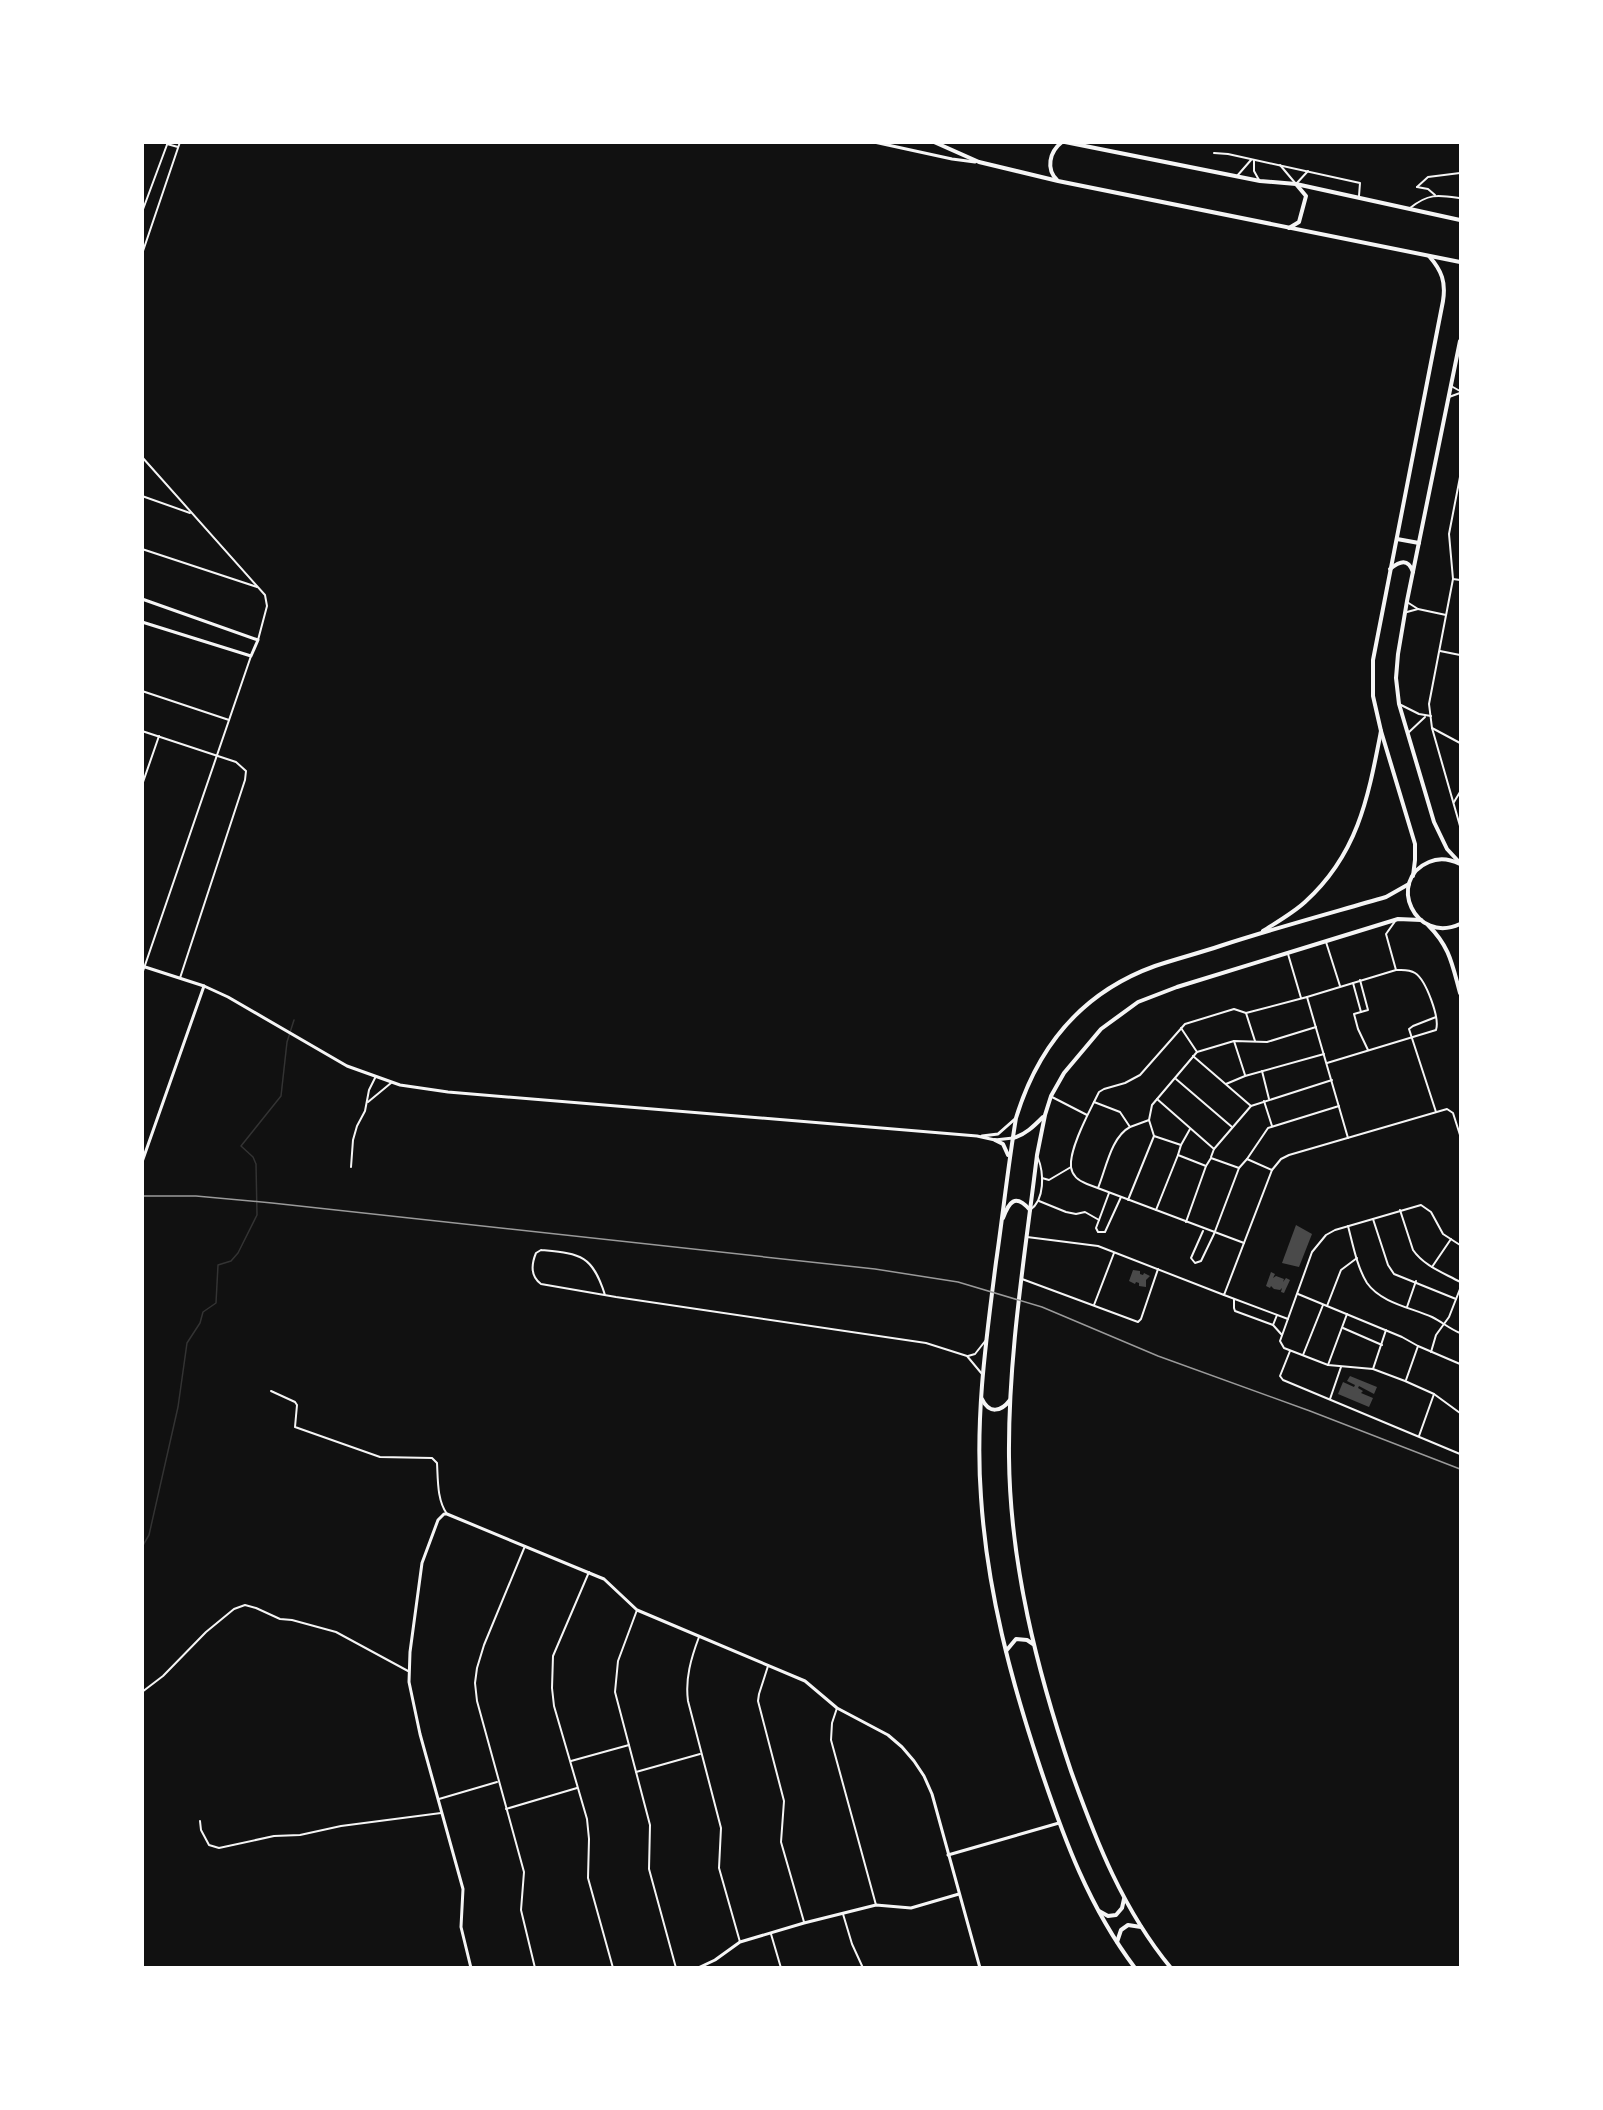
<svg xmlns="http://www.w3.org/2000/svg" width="1603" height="2110" font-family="Karla,sans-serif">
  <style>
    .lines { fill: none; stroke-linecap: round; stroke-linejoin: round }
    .stream { stroke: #333; stroke-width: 1.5 }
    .building { fill: #4a4a4a }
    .minor { stroke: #f5f5f5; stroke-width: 2 }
    .tertiary { stroke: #f5f5f5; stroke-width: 3 }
    .secondary { stroke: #f5f5f5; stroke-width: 4 }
    .primary { stroke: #f5f5f5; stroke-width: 4 }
    .trunk { stroke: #f5f5f5; stroke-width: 4 }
    .rail { stroke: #9a9a9a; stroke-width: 1.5 }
  </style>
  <rect width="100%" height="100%" fill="#111"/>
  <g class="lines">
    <path class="stream" d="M142 1547 149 1535 178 1407 187 1343 200 1323 203 1312 216 1303 218 1265 231 1261 238 1253 257 1215 256 1164 253 1157 241 1146 281 1096 287 1042 294 1020"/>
  </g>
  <g class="building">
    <path d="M1296 1225 1312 1234 1299 1267 1282 1263Z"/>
    <path d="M1133 1270 1140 1271V1274L1143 1275 1144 1273 1150 1276 1146 1280V1287L1139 1286V1283L1136 1282 1135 1284 1129 1281Z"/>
    <path d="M1271 1272 1275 1274 1273 1278 1276 1276 1284 1279 1283 1282 1286 1278 1290 1280 1284 1293 1281 1292 1282 1288 1280 1290 1274 1289 1271 1286 1272 1284 1270 1288 1266 1286Z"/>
    <path d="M1350 1376 1377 1387 1374 1394 1359 1386 1358 1388 1363 1391 1361 1393 1373 1398 1369 1407 1338 1394 1343 1382 1354 1387 1355 1385 1347 1381Z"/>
  </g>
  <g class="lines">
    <g class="minor">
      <path d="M167 144 178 147"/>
      <path d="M1214 153 1228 154 1360 183 1359 196"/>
      <path d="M1254 160V171L1259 180"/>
      <path d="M1280 165 1296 184 1308 171"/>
      <path d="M1237 176 1251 160"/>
      <path d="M1417 187 1428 177 1460 173"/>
      <path d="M1417 187 1428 189 1435 195"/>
      <path d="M1410 208C1429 193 1438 195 1460 198"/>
      <path d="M142 212 168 142"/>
      <path d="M142 254 180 142"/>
      <path d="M1451 386 1460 391"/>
      <path d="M1449 397 1460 393"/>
      <path d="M142 457 265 595 267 606 258 640"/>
      <path d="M1460 477 1449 534 1453 579 1429 704 1432 728 1460 743"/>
      <path d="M142 496 190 513"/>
      <path d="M142 549 257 587"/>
      <path d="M1453 579 1460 580"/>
      <path d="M1407 602 1418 609 1446 615"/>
      <path d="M1407 612 1418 609"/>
      <path d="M1440 651 1460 655"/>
      <path d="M142 691 229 720"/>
      <path d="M1399 704 1419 714 1431 716"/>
      <path d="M1432 728 1460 826"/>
      <path d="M142 731 236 762 246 771 245 780 180 978"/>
      <path d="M1408 733 1425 717"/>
      <path d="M142 785 159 736"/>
      <path d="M1454 802 1460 792"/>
      <path d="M1396 920 1386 934 1396 970"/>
      <path d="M1326 942 1340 986"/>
      <path d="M1288 954 1301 998"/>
      <path d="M142 974 251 656"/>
      <path d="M1360 980 1368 1010 1354 1014 1358 1029 1368 1050"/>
      <path d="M1353 983 1361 1012"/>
      <path d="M1307 997 1396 970C1403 970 1409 969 1415 973 1426 980 1440 1018 1436 1030L1327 1063"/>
      <path d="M1246 1013 1255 1041"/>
      <path d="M1436 1017 1413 1026 1409 1029 1436 1112"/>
      <path d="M1234 1041 1245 1075"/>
      <path d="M1197 1052 1234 1041 1267 1042 1316 1027"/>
      <path d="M1193 1056 1251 1106 1332 1080"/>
      <path d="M1262 1071 1269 1099"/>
      <path d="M1176 1079 1232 1127"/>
      <path d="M1226 1084 1245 1076 1324 1054"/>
      <path d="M1052 1097 1087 1115"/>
      <path d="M1157 1099 1214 1149"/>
      <path d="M1264 1101 1272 1126"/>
      <path d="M368 1102 391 1083"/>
      <path d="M1094 1102 1099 1092 1104 1089 1125 1083 1140 1075 1185 1024 1234 1009 1246 1013 1307 997 1348 1138"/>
      <path d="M1149 1120 1152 1105 1197 1052 1181 1028"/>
      <path d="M1154 1136 1181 1145 1178 1155 1206 1166 1211 1158 1239 1168 1247 1159 1272 1170"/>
      <path d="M1181 1145 1190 1129"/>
      <path d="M1211 1157 1214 1149 1251 1106"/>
      <path d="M1247 1159 1268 1128 1339 1106"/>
      <path d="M351 1167 353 1140 357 1126 365 1111 369 1090 376 1076"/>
      <path d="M1042 1178 1049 1180 1071 1167"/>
      <path d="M1098 1188C1106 1169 1111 1137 1130 1127"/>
      <path d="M1128 1200 1154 1136 1149 1120 1130 1127 1120 1112 1094 1102C1087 1116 1069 1150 1071 1167 1072 1175 1079 1181 1087 1184L1244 1243"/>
      <path d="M1039 1201 1066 1212 1076 1214 1085 1212 1099 1220 1109 1193"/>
      <path d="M1030 1210C1045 1200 1044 1173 1038 1158"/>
      <path d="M1156 1210 1178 1155"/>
      <path d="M1400 1210 1413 1250C1424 1266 1444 1273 1460 1282"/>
      <path d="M1373 1219 1388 1265 1394 1274 1456 1299"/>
      <path d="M1099 1220 1096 1228 1098 1232H1105L1121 1197"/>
      <path d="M1186 1222 1206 1166"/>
      <path d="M1348 1226C1353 1245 1357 1267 1367 1283 1381 1303 1412 1308 1432 1317 1442 1322 1450 1329 1460 1333"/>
      <path d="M1203 1231 1191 1258 1195 1263 1201 1261 1214 1234 1239 1168"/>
      <path d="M1027 1237 1098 1246 1224 1295 1272 1170 1281 1159 1289 1155 1447 1109 1453 1113 1460 1135"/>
      <path d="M1460 1245 1443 1234 1431 1212 1421 1205 1335 1230 1326 1235 1312 1252 1280 1341 1284 1348 1328 1365 1373 1369 1405 1381 1434 1394 1460 1413"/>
      <path d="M1432 1267 1451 1239"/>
      <path d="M1022 1279 1138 1322 1141 1319 1158 1269"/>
      <path d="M1298 1294 1402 1337 1418 1346 1460 1364"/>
      <path d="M605 1295C592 1254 580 1254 541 1250L536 1253C531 1265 530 1276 541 1284L616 1297 926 1343 967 1356 982 1374"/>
      <path d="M1224 1295 1288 1319"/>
      <path d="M1234 1299V1308L1235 1311 1273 1325 1282 1335"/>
      <path d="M1094 1305 1114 1253"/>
      <path d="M1327 1306 1341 1270 1357 1258"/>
      <path d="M1407 1307 1416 1281"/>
      <path d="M1273 1325 1277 1315"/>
      <path d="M1343 1328 1382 1345"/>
      <path d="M1290 1351 1280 1376 1283 1380 1460 1454"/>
      <path d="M1431 1352 1436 1335 1449 1317 1460 1289"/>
      <path d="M1303 1355 1323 1305"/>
      <path d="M968 1356 975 1354 986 1340"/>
      <path d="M1328 1365 1347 1314"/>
      <path d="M1373 1369 1386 1330"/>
      <path d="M1406 1380 1418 1346"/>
      <path d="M271 1391 295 1402 297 1405 295 1427 380 1457 432 1458 437 1463C438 1480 437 1500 447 1514"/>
      <path d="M1330 1399 1341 1367"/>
      <path d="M1419 1436 1434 1394"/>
      <path d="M525 1546 484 1645 477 1668 475 1683 477 1701 524 1872 521 1910 535 1968"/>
      <path d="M589 1572 553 1656 552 1688 554 1706 587 1819 589 1839 588 1878 613 1968"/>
      <path d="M637 1610 618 1661 615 1692 650 1825 649 1869 676 1968"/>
      <path d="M699 1637C691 1658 685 1679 688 1701L721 1828 719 1868 740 1942"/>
      <path d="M768 1666 759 1694 758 1701 784 1801 781 1842 804 1922"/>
      <path d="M142 1692 163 1676 206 1632 234 1609 245 1605 256 1608 280 1619 292 1620 336 1632 408 1671"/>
      <path d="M837 1708 832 1723 831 1740 876 1905"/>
      <path d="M571 1761 629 1745"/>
      <path d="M636 1772 700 1754"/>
      <path d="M439 1799 497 1782"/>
      <path d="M506 1809 577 1788"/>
      <path d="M200 1821 201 1830 209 1845 219 1848 274 1836 300 1835 341 1826 441 1813"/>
      <path d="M843 1914 852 1944 863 1968"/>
      <path d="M771 1934 781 1968"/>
    </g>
    <g class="tertiary">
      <path d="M874 142 952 159 975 162"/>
      <path d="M142 599 258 640 251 656 142 622"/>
      <path d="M142 966 204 986 228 997 347 1066 400 1085 448 1092 977 1136 995 1140 1013 1138"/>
      <path d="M982 1136 998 1134 1015 1119"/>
      <path d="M142 1162 204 986"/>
      <path d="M948 1855 1059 1823"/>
      <path d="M471 1968 461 1927 463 1889 420 1734 409 1682 410 1652 422 1563 438 1520 444 1514H447L599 1577 604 1579 637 1610 805 1681 837 1708 888 1735 902 1747 914 1761 924 1776 932 1794 980 1968"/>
      <path d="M698 1968 715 1960 740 1942 804 1923 876 1905 911 1908 959 1894"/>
    </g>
    <g class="secondary">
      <path d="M1397 539 1419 543"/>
      <path d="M1390 569C1400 561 1408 558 1413 572"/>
      <path d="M1460 863 1447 849 1434 822 1399 704 1396 678 1398 654 1407 601 1460 341"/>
      <path d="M1413 876 1415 860V844L1381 731 1373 696V660L1443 301C1446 282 1442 271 1429 256"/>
      <path d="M1428 925C1450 947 1452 964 1460 993"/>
    </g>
    <g class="primary">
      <path d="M1460 864C1450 859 1440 857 1429 862 1386 880 1415 945 1460 924"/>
      <path d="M1263 931C1277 922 1293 913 1305 902 1358 854 1368 798 1381 731"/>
      <path d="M1013 1138C1025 1135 1034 1126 1043 1117"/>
      <path d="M995 1140 1003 1144 1008 1155"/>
      <path d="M1003 1218C1009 1202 1015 1193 1030 1210"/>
      <path d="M982 1399C989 1414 1001 1412 1010 1400"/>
      <path d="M1006 1651 1016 1639 1027 1640 1033 1644"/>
      <path d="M1099 1911 1108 1916 1116 1915 1122 1908 1124 1899"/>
      <path d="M1117 1942 1121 1930 1128 1925 1141 1927"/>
      <path d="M1135 1968C1089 1907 1064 1839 1040 1767 1011 1680 987 1590 981 1497 975 1418 986 1340 996 1262 1003 1214 1008 1166 1016 1118 1038 1046 1083 992 1155 966 1176 959 1199 953 1220 946 1275 928 1331 913 1386 897L1409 884"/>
      <path d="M1171 1968C1123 1910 1096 1841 1071 1771 1037 1670 1010 1564 1009 1457 1008 1356 1025 1255 1037 1155L1045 1115 1051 1096 1064 1073 1101 1029 1138 1002 1177 987 1398 919 1421 920"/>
    </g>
    <g class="trunk">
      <path d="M934 142 979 162 1058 181 1460 262"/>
      <path d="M1065 142 1260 181 1296 184 1460 220"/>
      <path d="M1057 180C1046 169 1049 152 1062 142"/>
      <path d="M1289 228 1299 222 1306 196 1296 184"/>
    </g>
    <path class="rail" d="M142 1196H196L272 1203 875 1269 958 1282 1042 1307 1158 1356 1310 1411 1460 1469"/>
  </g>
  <rect width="1603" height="2110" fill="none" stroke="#ffffff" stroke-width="288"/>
</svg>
